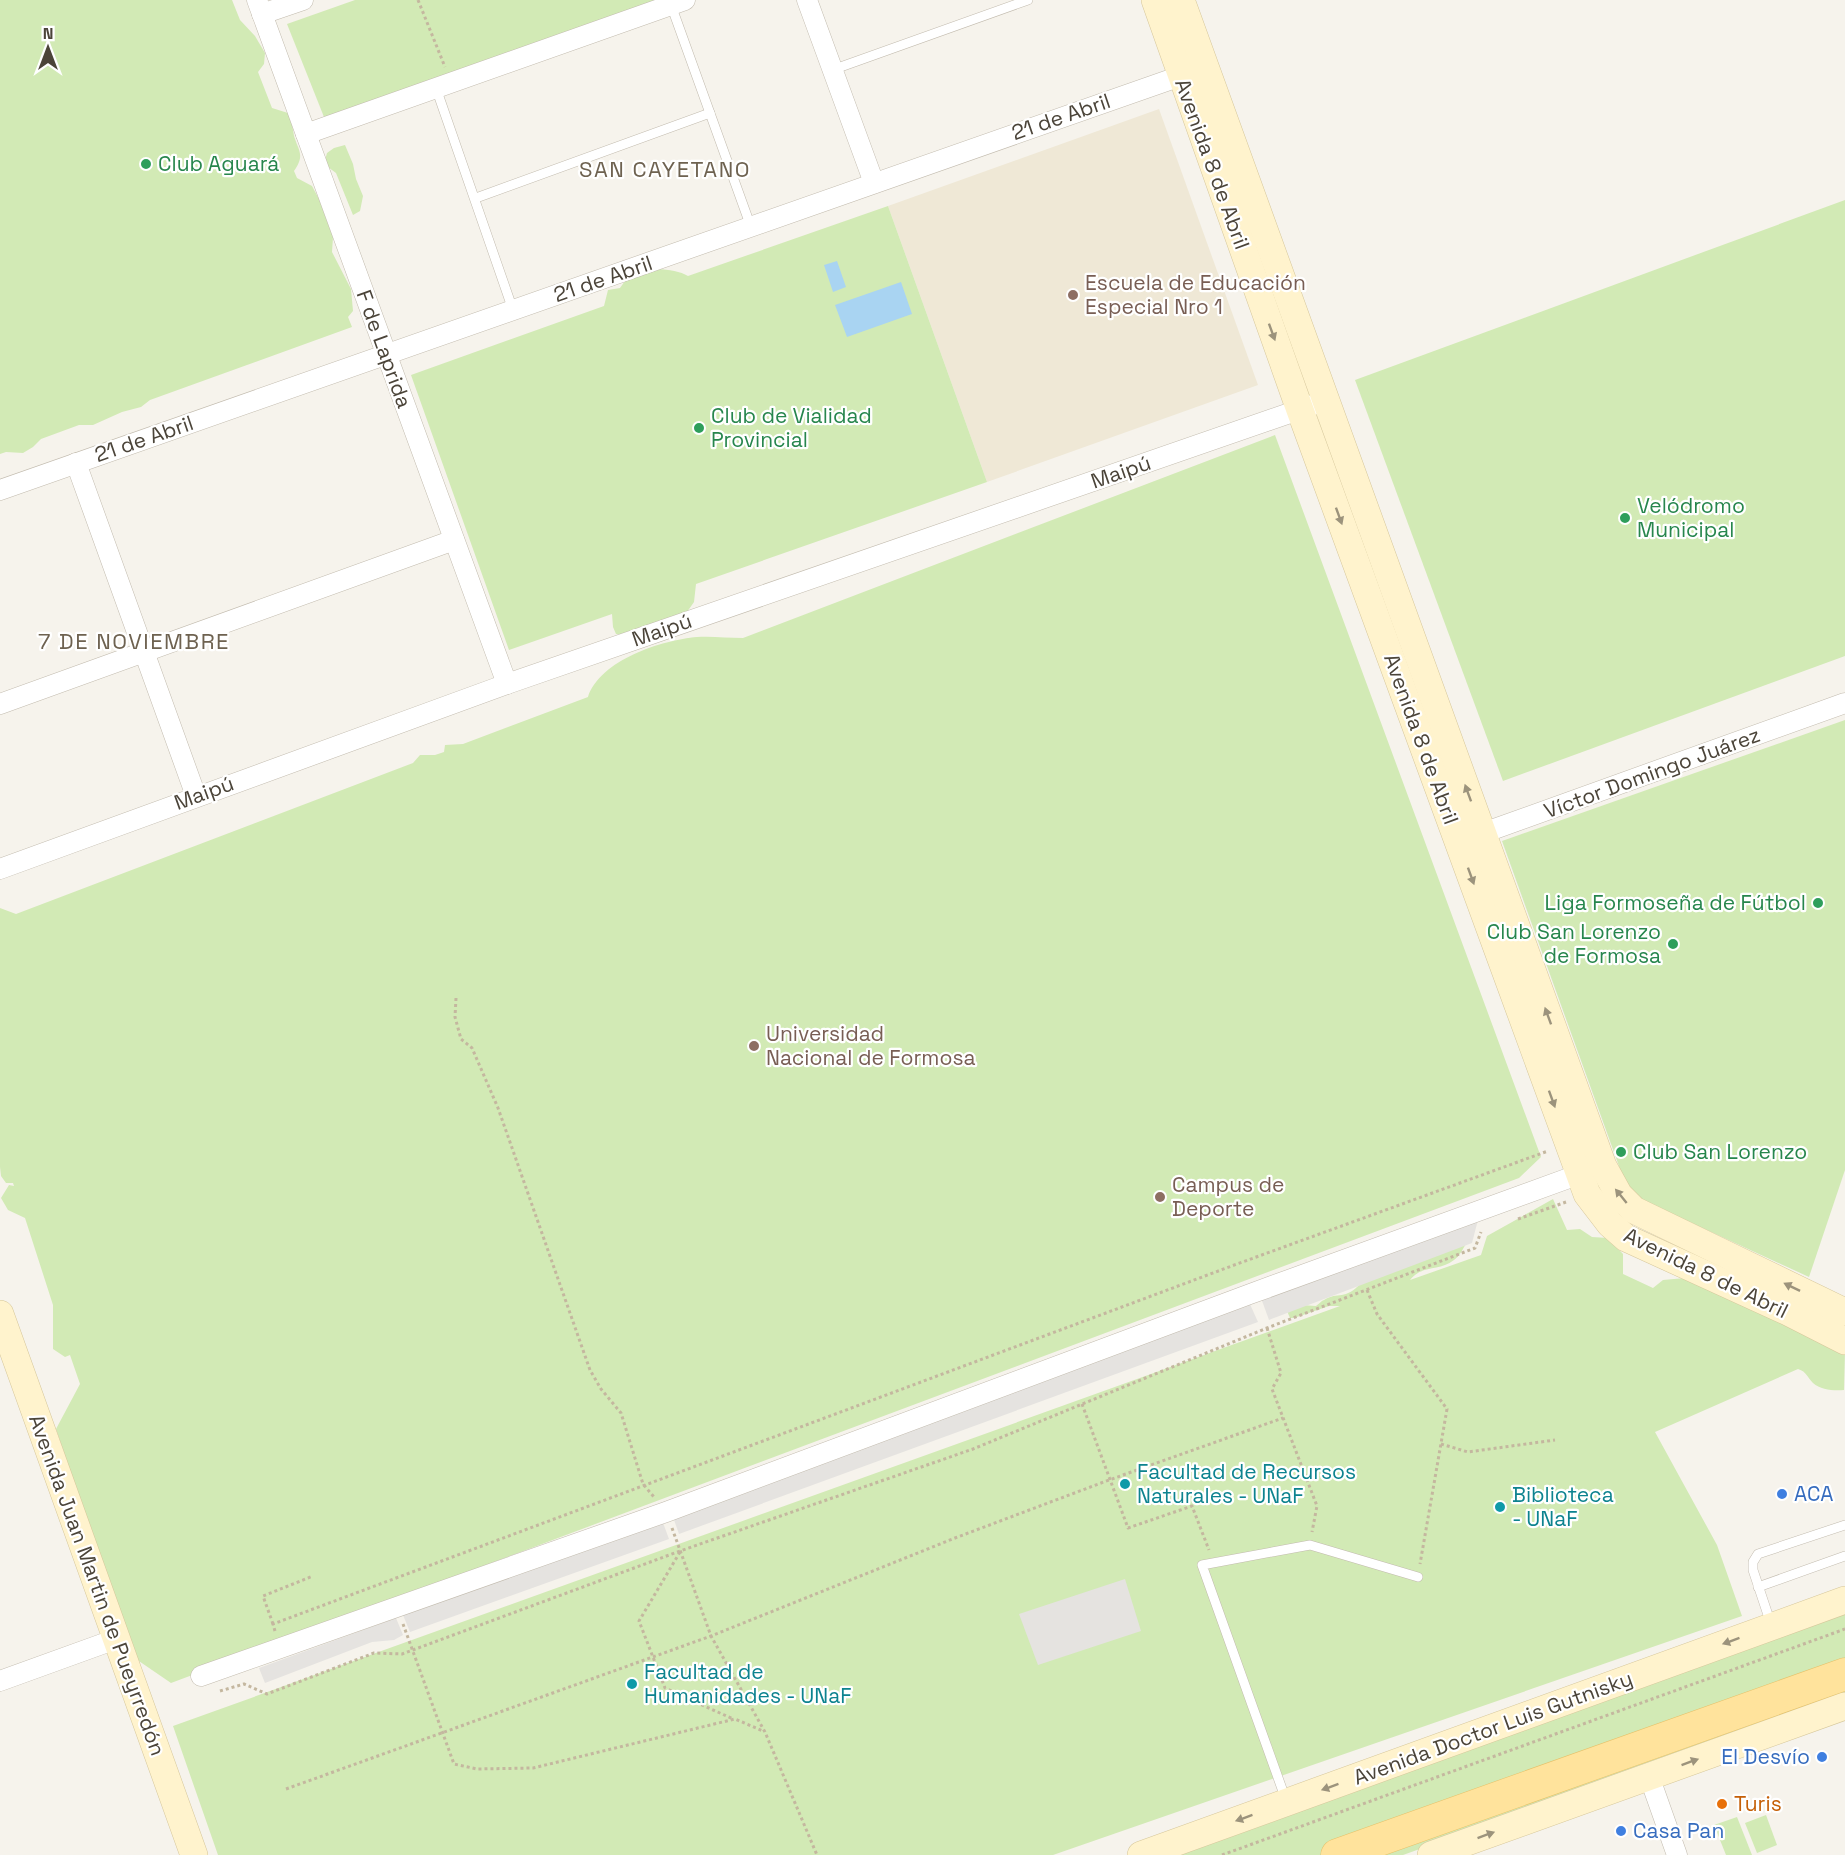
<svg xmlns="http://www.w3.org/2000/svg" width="1845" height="1855" font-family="'Space Grotesk',sans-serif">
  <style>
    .education { fill: #efe8d6 }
    .green { fill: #d2eab5 }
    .parking { fill: #e5e3e0 }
    .water { fill: #a9d4f2 }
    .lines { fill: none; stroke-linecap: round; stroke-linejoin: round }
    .lane-casing { stroke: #c2bbae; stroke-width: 10 }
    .street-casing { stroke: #c2bbae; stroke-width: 21 }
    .secondary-casing { stroke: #d6c79b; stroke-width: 28 }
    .primary-casing { stroke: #e6c16a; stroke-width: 33 }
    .path { stroke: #c4b79f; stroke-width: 3; stroke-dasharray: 3 3; stroke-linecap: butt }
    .lane { stroke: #fff; stroke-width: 9 }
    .street { stroke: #fff; stroke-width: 20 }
    .secondary { stroke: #fff3cd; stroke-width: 27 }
    .primary { stroke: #ffe39c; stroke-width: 32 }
    .oneway { fill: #9c937c }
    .leisure-dot { fill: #2e9e5b; stroke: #fff; stroke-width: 2 }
    .education-dot { fill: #8d6e63; stroke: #fff; stroke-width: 2 }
    .culture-dot { fill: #0f9aa8; stroke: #fff; stroke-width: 2 }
    .shop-dot { fill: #3f7fe0; stroke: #fff; stroke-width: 2 }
    .food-dot { fill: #e8710a; stroke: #fff; stroke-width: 2 }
    .labels { text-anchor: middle; stroke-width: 4.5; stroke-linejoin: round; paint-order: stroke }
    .street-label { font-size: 21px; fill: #4b4439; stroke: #fff }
    .leisure-label { font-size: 21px; fill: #27864d; stroke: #fff; text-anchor: start }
    .education-label { font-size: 21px; fill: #785e54; stroke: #fff; text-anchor: start }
    .culture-label { font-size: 21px; fill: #0d838f; stroke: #fff; text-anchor: start }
    .shop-label { font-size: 21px; fill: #366cbe; stroke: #fff; text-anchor: start }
    .food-label { font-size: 21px; fill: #c56008; stroke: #fff; text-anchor: start }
    .neighbourhood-label { font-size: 22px; letter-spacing: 1.5px; fill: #6e6250; stroke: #fff }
  </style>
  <rect width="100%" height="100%" fill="#f6f3ec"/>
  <path class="education" d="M1159 109 1258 385 987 482 888 206Z"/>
  <g class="green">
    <path d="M0 0H232L240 20 255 36 265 53 264 64 258 72 272 108 288 113 290 116C292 123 293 130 294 136 299 152 305 155 294 171L297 178 312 186 319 199 333 237 332 252 351 289 353 311 348 317 352 327 150 400 141 407 122 412 93 425H79L41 439 33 447 23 453 6 452 0 454Z"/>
    <path d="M355 0H659L324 117 287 24Z"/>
    <path d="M345 145 353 164 356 179 363 196 360 211 353 215 336 173 324 164 327 153 334 148Z"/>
    <path d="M1845 200V656L1503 781 1355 380Z"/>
    <path d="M888 206 987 482 696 584 694 602 687 612 624 635 616 634 613 627 612 614 509 650 411 375 604 306 608 290 620 288C623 284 625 280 629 277 642 266 674 268 688 276Z"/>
    <path d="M1275 435 1541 1157 1519 1178 171 1683 133 1657 56 1429 80 1384 70 1355 65 1357 53 1349V1305L25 1218 8 1210 1 1198 9 1185 14 1186 13 1183H6L1 1176 0 1167V908L16 914 413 763 420 755H435L444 752 445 745 463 744 588 697C600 660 662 640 697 637 712 636 728 638 743 638Z"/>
    <path d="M1845 720V1170L1809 1277 1629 1194 1502 841Z"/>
    <path d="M1553 1199 1567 1230 1580 1229 1592 1237 1608 1238 1623 1254V1274L1653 1288 1663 1280 1685 1278 1736 1303 1845 1352 1844 1390C1834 1391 1821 1390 1813 1383 1807 1377 1807 1372 1798 1369L1655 1432 1717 1545 1742 1616 1053 1855H218L173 1726 1340 1306H1329L1294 1318H1290L1287 1311 1301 1305 1316 1306C1319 1304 1321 1301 1324 1300 1338 1291 1345 1301 1361 1283L1468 1240C1464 1247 1460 1256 1454 1260 1438 1272 1423 1264 1410 1280L1481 1255 1487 1236Z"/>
    <path d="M1845 1612V1697L1403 1855H1168Z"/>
    <path d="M1766 1815 1777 1845 1757 1853 1745 1823Z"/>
    <path d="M1737 1817 1752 1855H1726L1714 1825Z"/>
  </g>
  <g class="parking">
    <path d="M1479 1216 1472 1243 1269 1320 1261 1298Z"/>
    <path d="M1249 1302 1258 1322 679 1534 673 1517Z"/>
    <path d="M662 1520 669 1539 410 1632 403 1615Z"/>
    <path d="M1125 1579 1141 1631 1038 1665 1019 1614Z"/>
    <path d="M396 1618 403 1635 394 1640 372 1642 265 1683 259 1668Z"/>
  </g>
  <g class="water">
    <path d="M837 261 846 287 833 292 824 265Z"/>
    <path d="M901 282 912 314 847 337 835 305Z"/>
  </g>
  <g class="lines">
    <g class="lane-casing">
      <g id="lane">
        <path d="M671 5 751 227"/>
        <path d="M832 70 1028 0"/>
        <path d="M436 88 513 310"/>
        <path d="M476 198 710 113"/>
        <path d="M1758 1587 1845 1556"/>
        <path d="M1771 1624 1753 1570V1562L1758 1554 1845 1525"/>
        <path d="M1286 1800 1202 1565 1310 1545 1418 1577"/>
      </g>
    </g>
    <g class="street-casing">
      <g id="street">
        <path d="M257 0 507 684"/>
        <path d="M807 0 874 183"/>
        <path d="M262 14 303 0"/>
        <path d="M306 134 685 0"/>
        <path d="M76 463 196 796"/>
        <path d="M0 490 1192 72"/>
        <path d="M0 704 454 540"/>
        <path d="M1472 837 1845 703"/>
        <path d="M0 869 507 684 1313 405"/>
        <path d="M201 1676 666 1512 1250 1294 1591 1170"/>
        <path d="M0 1681 116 1639"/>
        <path d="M1649 1776 1677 1855"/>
      </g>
    </g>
    <g class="secondary-casing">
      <g id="secondary">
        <path d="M1155 0 1300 410 1587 1194 1610 1224 1626 1238 1788 1312 1845 1341"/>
        <path d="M1181 0 1603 1166 1619 1195 1634 1210 1845 1312"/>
        <path d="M0 1314 194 1855"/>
        <path d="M1141 1855 1845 1600"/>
        <path d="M1431 1855 1845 1706"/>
      </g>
    </g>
    <g class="primary-casing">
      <path id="primary" d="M1337 1855 1845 1674"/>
    </g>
    <g class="path">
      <path d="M418 0 445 67"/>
      <path d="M456 998 455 1017 461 1039 472 1048 498 1108 590 1370 601 1389 621 1413 643 1484 654 1497"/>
      <path d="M1518 1219 1566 1202"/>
      <path d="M1367 1290 1377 1314 1447 1409 1420 1564"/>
      <path d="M1267 1328 1281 1373 1272 1389 1317 1506 1312 1532"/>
      <path d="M1082 1404 1128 1528 1192 1506 1209 1550"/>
      <path d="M1441 1444 1468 1452 1555 1440"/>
      <path d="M672 1528 711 1636 765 1732 817 1855"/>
      <path d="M680 1552 639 1621 665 1688 733 1719"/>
      <path d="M273 1624 263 1596 313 1576"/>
      <path d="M403 1624 454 1764 477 1769 533 1768 735 1719 763 1731"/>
      <path d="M275 1631 273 1624 1237 1264 1548 1151"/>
      <path d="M220 1691 244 1684 267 1694 374 1653 402 1654 680 1551 973 1449 1267 1328 1475 1248 1481 1232"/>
      <path d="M286 1789 711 1636 955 1538 1109 1480 1283 1418"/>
      <path d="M1222 1855 1845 1629"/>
    </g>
    <use href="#lane" class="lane"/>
    <use href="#street" class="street"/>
    <use href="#secondary" class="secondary"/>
    <use href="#primary" class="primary"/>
  </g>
  <defs><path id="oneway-solid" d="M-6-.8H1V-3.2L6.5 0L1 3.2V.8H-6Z" transform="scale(1.5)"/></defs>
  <g class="oneway">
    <use href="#oneway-solid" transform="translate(1272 332) rotate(70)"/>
    <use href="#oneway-solid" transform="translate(1339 516) rotate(70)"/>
    <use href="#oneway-solid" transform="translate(1468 793) rotate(-110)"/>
    <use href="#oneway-solid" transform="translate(1471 876) rotate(70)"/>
    <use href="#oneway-solid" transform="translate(1548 1016) rotate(-110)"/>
    <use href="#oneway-solid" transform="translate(1552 1099) rotate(70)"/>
    <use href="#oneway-solid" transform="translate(1621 1196) rotate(-129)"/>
    <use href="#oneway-solid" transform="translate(1792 1287) rotate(-154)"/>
    <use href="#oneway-solid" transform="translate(1731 1641) rotate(160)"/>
    <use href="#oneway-solid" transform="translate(1690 1762) rotate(-20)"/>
    <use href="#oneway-solid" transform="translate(1330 1787) rotate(160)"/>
    <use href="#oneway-solid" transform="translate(1244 1818) rotate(160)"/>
    <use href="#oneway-solid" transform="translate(1486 1835) rotate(-20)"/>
  </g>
  <g class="leisure-dot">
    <circle cx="146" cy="164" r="6"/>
    <circle cx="699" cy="428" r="6"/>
    <circle cx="1625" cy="518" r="6"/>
    <circle cx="1818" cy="903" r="6"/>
    <circle cx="1673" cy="944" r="6"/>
    <circle cx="1621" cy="1152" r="6"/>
  </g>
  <g class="education-dot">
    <circle cx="1073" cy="295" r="6"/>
    <circle cx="754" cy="1046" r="6"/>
    <circle cx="1160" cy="1197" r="6"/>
  </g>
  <g class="culture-dot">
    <circle cx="1125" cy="1484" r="6"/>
    <circle cx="1500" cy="1507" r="6"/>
    <circle cx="632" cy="1684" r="6"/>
  </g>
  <g class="shop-dot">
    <circle cx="1782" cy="1494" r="6"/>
    <circle cx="1822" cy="1757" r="6"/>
    <circle cx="1621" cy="1831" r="6"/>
  </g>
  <circle class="food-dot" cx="1722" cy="1804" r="6"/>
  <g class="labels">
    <g class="street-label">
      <text transform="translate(1061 117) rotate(-19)" y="7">21 de Abril</text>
      <text transform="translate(1212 164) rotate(70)" y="7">Avenida 8 de Abril</text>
      <text transform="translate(603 279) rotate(-19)" y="7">21 de Abril</text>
      <text transform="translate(384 349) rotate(70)" y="7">F de Laprida</text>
      <text transform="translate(144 439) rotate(-19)" y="7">21 de Abril</text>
      <text transform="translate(1121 472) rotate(-19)" y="7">Maipú</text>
      <text transform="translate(662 630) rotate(-19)" y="7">Maipú</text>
      <text transform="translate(1421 739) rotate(70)" y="7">Avenida 8 de Abril</text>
      <text transform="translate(1652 773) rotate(-20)" y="7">Víctor Domingo Juárez</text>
      <text transform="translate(204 793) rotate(-20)" y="7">Maipú</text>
      <text transform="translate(1706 1273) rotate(26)" y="7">Avenida 8 de Abril</text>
      <text transform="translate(97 1585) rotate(70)" y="7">Avenida Juan Martin de Pueyrredón</text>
      <text transform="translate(1493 1728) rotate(-20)" y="7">Avenida Doctor Luis Gutnisky</text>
    </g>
    <g class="leisure-label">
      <text x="158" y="171">Club Aguará</text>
      <text x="711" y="423">Club de Vialidad<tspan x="711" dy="24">Provincial</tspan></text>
      <text x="1637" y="513">Velódromo<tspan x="1637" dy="24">Municipal</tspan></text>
      <text x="1806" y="910" text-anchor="end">Liga Formoseña de Fútbol</text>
      <text x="1661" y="939" text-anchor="end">Club San Lorenzo<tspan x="1661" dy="24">de Formosa</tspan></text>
      <text x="1633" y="1159">Club San Lorenzo</text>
    </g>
    <g class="education-label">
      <text x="1085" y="290">Escuela de Educación<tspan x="1085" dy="24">Especial Nro 1</tspan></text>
      <text x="766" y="1041">Universidad<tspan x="766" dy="24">Nacional de Formosa</tspan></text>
      <text x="1172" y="1192">Campus de<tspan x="1172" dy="24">Deporte</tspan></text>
    </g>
    <g class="culture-label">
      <text x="1137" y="1479">Facultad de Recursos<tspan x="1137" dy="24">Naturales - UNaF</tspan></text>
      <text x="1512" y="1502">Biblioteca<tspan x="1512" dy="24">- UNaF</tspan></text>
      <text x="644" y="1679">Facultad de<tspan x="644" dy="24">Humanidades - UNaF</tspan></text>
    </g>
    <g class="shop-label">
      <text x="1794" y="1501">ACA</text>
      <text x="1810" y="1764" text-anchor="end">El Desvío</text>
      <text x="1633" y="1838">Casa Pan</text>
    </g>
    <g class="food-label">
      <text x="1734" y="1811">Turis</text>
    </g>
    <g class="neighbourhood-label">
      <text x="665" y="177">SAN CAYETANO</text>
      <text x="134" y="649">7 DE NOVIEMBRE</text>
    </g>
  </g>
  <g transform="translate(48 48)" stroke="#ffffff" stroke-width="4.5" paint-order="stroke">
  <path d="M0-4.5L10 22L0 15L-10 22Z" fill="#4b4439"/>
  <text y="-9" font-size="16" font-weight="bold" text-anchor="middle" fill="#4b4439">N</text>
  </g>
</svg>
